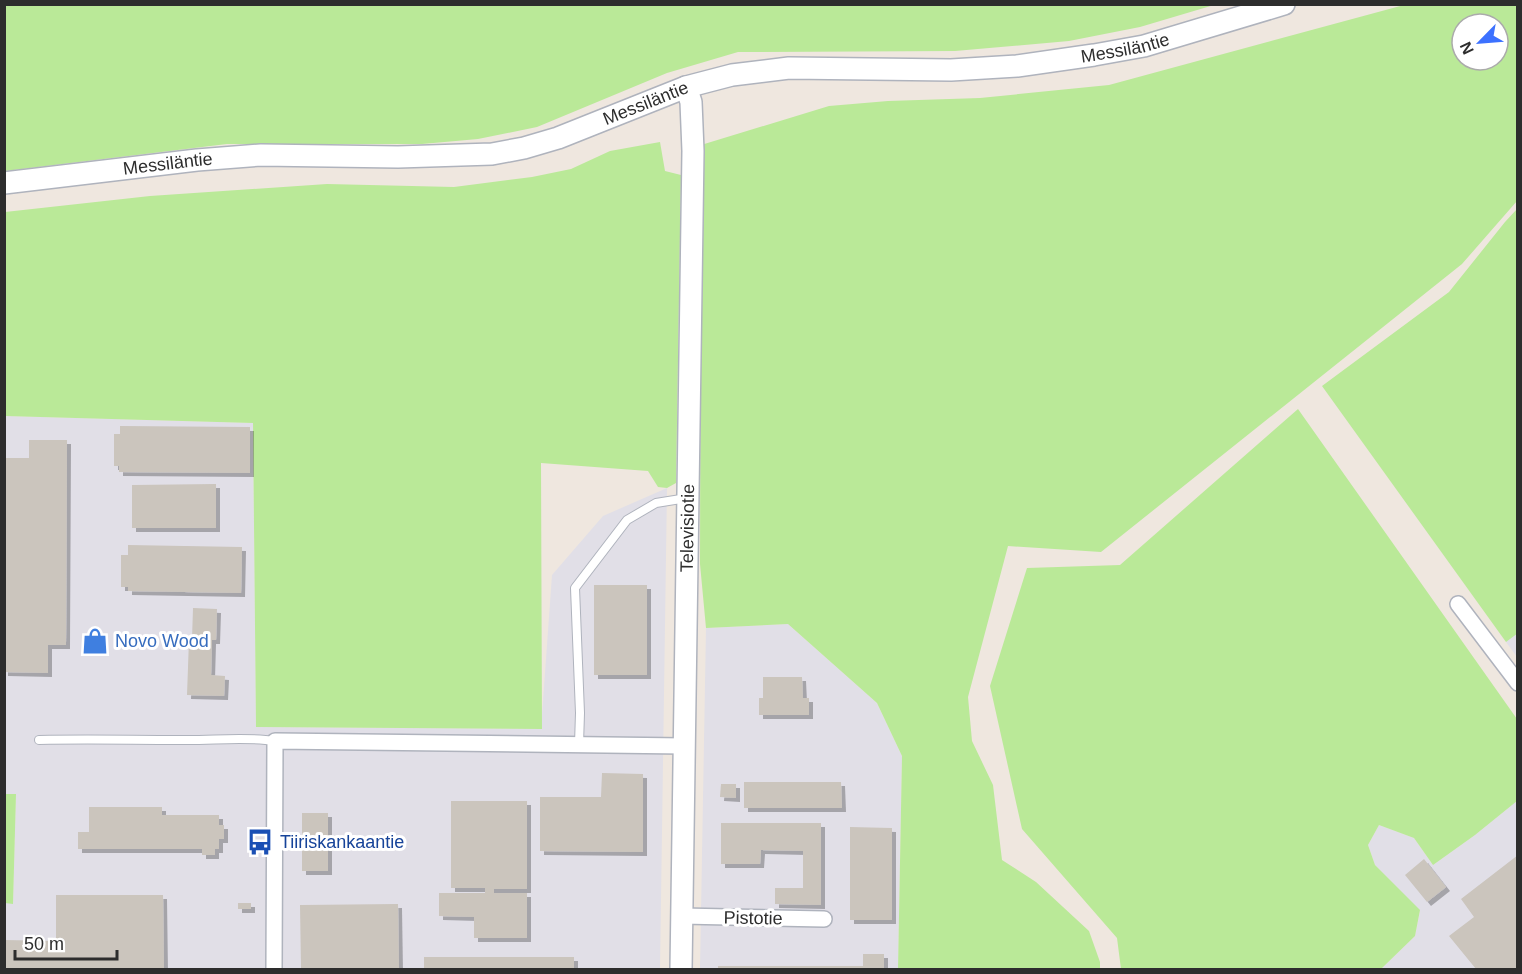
<svg xmlns="http://www.w3.org/2000/svg" width="1522" height="974" font-family="Arial,sans-serif">
  <style>
    .industrial { fill: #e1dfe7 }
    .green { fill: #bae998; fill-rule: evenodd }
    .building { fill: #cbc5bd; filter: url(#shadow) }
    .lines { fill: none; stroke-linecap: round; stroke-linejoin: round }
    .lane-casing { stroke: #afb3bd; stroke-width: 10 }
    .street-casing { stroke: #afb3bd; stroke-width: 18 }
    .secondary-casing { stroke: #afb3bd; stroke-width: 24 }
    .lane { stroke: #fff; stroke-width: 8 }
    .street { stroke: #fff; stroke-width: 15 }
    .secondary { stroke: #fff; stroke-width: 21 }
    .labels { text-anchor: middle; stroke-width: 6; stroke-linejoin: round; paint-order: stroke }
    .street-label { font-size: 18px; fill: #2d2d2d; stroke: #fff }
    .shop-label { font-size: 18px; fill: #366cbe; stroke: #fff; text-anchor: start }
    .transit-label { font-size: 18px; fill: #164399; stroke: #fff; text-anchor: start }
  </style>
  <defs>
    <filter id="shadow"><feDropShadow dx="4" dy="4" stdDeviation="0" flood-color="#0004"/></filter>
  </defs>
  <rect width="100%" height="100%" fill="#efe7df"/>
  <g class="industrial">
    <path d="M5 416 253 423 256 727 541 729 552 575 603 516 667 488 660 969H5V903H13L16 794H5Z"/>
    <path d="M788 624 877 703 902 756 898 969 700 970 706 628Z"/>
    <path d="M1517 633V657L1506 642Z"/>
    <path d="M1517 801V969H1381L1415 936 1420 911 1375 865 1368 845 1379 825 1414 838 1433 865 1475 835Z"/>
  </g>
  <g class="green">
    <path d="M4 5 5 4 1214 5 1140 27 1069 41 955 51 738 52 667 73 537 127 478 139 422 144H227L5 171Z"/>
    <path d="M1404 5H1517V201L1462 264 1101 552 1008 546 968 697 972 741 993 785 1002 860 1036 882 1089 931 1100 962V969H898L902 756 877 703 788 624 706 628 700 564 701 145 829 106 888 101 980 98 1109 85ZM1462 24H1498V60H1462Z"/>
    <path d="M660 142 665 171 681 175 676 483 667 488 658 487 648 471 541 463 542 729 256 727 253 423 5 416V212L150 196 327 184 454 187 532 177 571 169 610 151Z"/>
    <path d="M1517 209 1518 633 1506 642 1322 386 1449 292 1505 222Z"/>
    <path d="M1298 409 1517 719V801L1475 835 1433 865 1414 838 1379 825 1368 845 1375 865 1420 910 1415 936 1381 969H1121L1117 938 1022 829 990 686 1027 568 1120 565Z"/>
    <path d="M5 794H16L13 904 5 903Z"/>
  </g>
  <g class="building">
    <path d="M120 426 250 427V473L119 472V466H114V434H120Z"/>
    <path d="M29 440H67L66 645H48V673L4 672V458H29Z"/>
    <path d="M216 484V528H132V485Z"/>
    <path d="M128 545 242 547 241 593 128 591V587H121V555H128Z"/>
    <rect x="594" y="585" width="53" height="90"/>
    <path d="M193 608 217 609 216 640H212L211 675 225 676 224 696 187 695 189 639H192Z"/>
    <path d="M763 677H802L803 698H809V715H759V698H763Z"/>
    <path d="M602 773 643 774V852L540 851V797H601Z"/>
    <path d="M744 782H841L842 808H744Z"/>
    <path d="M721 784H736V798L720 797Z"/>
    <path d="M451 801H527V889H494V893H527V938H474V917L439 916V893H485V888H451Z"/>
    <path d="M89 807H162V815H219V825H224V839H219V849H215V855H202V849H78V832H89Z"/>
    <rect x="302" y="813" width="26" height="58"/>
    <path d="M721 823H821V905L775 904V888H803V851L761 850 760 864H721Z"/>
    <path d="M850 827 892 828V920H850Z"/>
    <path d="M1518 855V969H1476L1449 936 1474 917 1461 899Z"/>
    <path d="M1424 859 1446 887 1427 902 1405 875Z"/>
    <path d="M56 895H163L164 969H4V940L56 941Z"/>
    <rect x="238" y="903" width="13" height="6"/>
    <path d="M398 904 399 969H301L300 905Z"/>
    <path d="M863 954H884V969H718V966H863Z"/>
    <rect x="424" y="957" width="150" height="12"/>
  </g>
  <g class="lines">
    <g class="lane-casing">
      <g id="lane">
        <path d="M39 740C86 739 132 740 178 740 211 741 243 736 275 741"/>
        <path d="M579 744 580 713 575 588 627 520 656 503 687 498"/>
      </g>
    </g>
    <g class="street-casing">
      <g id="street">
        <path d="M1458 604 1518 683"/>
        <path d="M682 916 824 919"/>
        <path d="M274 970 275 741 684 746"/>
      </g>
    </g>
    <g class="secondary-casing">
      <g id="secondary">
        <path id="s1" d="M4 183 197 160 261 155 398 157 492 154 524 148 558 138 686 87 732 75 789 68 951 70 1017 66 1094 55 1144 46 1284 4"/>
        <path id="s2" d="M681 970 693 151 691 102 686 87"/>
      </g>
    </g>
    <use href="#lane" class="lane"/>
    <use href="#street" class="street"/>
    <use href="#secondary" class="secondary"/>
  </g>
  <defs>
    <g id="shop-bare" transform="scale(2.07)"><path d="M-5-2.5h2.3a2.7 3.5 0 0 1 5.4 0H5L5.5 6h-11ZM-1.5-2.5h3a1.5 2.3 0 0 0-3 0Z" fill="#3f7fe0" stroke="#fff" stroke-width="2.5" paint-order="stroke"/></g>
    <g id="bus-bare" transform="scale(2.07)"><path d="M-5-6H5V4H4V6H2V4H-2V6H-4V4H-5ZM-3.5-4V0h7V-4ZM-3.5 1.2v1.5H-2V1.2ZM2 1.2v1.5H3.5V1.2Z" fill="#1a4fb4" stroke="#fff" stroke-width="2.5" paint-order="stroke"/></g>
  </defs>
  <g fill-rule="evenodd">
    <use href="#shop-bare" x="95" y="641"/>
    <use href="#bus-bare" x="260" y="842"/>
  </g>
  <g class="labels">
    <g class="street-label">
      <text dy="6" stroke="none"><textPath href="#s1" startOffset="1138">Messiläntie</textPath></text>
      <text dy="6" stroke="none"><textPath href="#s1" startOffset="652">Messiläntie</textPath></text>
      <text dy="6" stroke="none"><textPath href="#s1" startOffset="165">Messiläntie</textPath></text>
      <text dy="6" stroke="none"><textPath href="#s2" startOffset="442">Televisiotie</textPath></text>
      <text transform="translate(753 918) rotate(1)" y="6">Pistotie</text>
    </g>
    <g class="shop-label">
      <text x="115" y="647">Novo Wood</text>
    </g>
    <g class="transit-label">
      <text x="280" y="848">Tiiriskankaantie</text>
    </g>
  </g>
  <rect width="1522" height="974" fill="none" stroke="#2d2d2d" stroke-width="12"/>
  <g transform="translate(1480 42) rotate(245)"><circle r="28" fill="#ffffff" stroke="#ababab" stroke-width="1.5"/>
  <path d="M0-4.5L10 22L0 15L-10 22Z" fill="#3c71ff"/>
  <text y="-9" font-size="16" font-weight="bold" text-anchor="middle" fill="#2d2d2d">N</text>
  </g>
  <path d="M15 950v9h102v-9" fill="none" stroke="#2d2d2d" stroke-width="3"/>
  <text x="24" y="950" font-size="18" fill="#2d2d2d" stroke="#ffffff" stroke-width="4.5" paint-order="stroke">50 m</text>
</svg>
